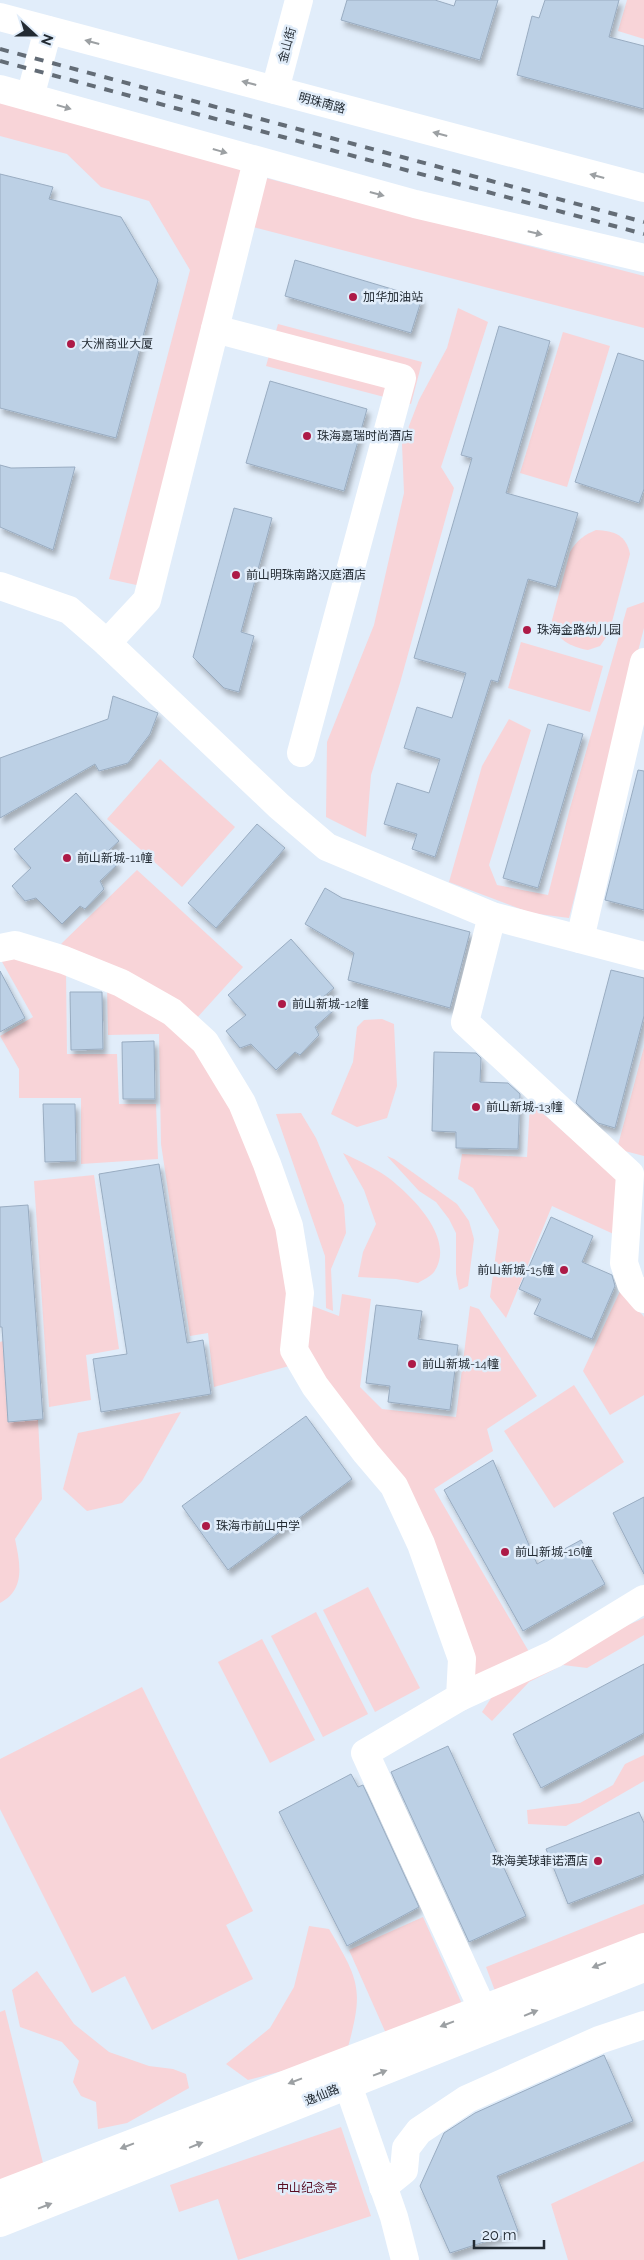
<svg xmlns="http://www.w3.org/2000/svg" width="644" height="2260" font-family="Raleway,'Noto Sans SC',sans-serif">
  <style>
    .green { fill: #f8d4d8 }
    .building { fill: #bcd0e5; stroke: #99acc1; filter: url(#shadow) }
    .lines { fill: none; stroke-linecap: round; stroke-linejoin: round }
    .minor { stroke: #fff; stroke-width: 28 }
    .major { stroke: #fff; stroke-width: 28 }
    .highway { stroke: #fff; stroke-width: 28 }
    .rail { stroke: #636c76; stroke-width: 4; stroke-dasharray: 9 9; stroke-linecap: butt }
    .oneway { fill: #9ca0a3 }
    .poi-dot { fill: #ad1a47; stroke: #e1edfa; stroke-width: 2 }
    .labels { text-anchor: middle; stroke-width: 5; stroke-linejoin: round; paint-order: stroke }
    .street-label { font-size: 12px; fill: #232b33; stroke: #e1edfa }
    .poi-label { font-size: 12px; fill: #232b33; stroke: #e1edfa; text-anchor: start }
    .park-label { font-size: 12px; fill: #580b21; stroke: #e1edfa }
  </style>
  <defs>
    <filter id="shadow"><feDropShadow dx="3" dy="5.5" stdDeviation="2.5" flood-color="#0004"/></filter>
  </defs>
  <rect width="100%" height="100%" fill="#e1edfa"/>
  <g class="green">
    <path d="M627 0H644V39L618 31Z"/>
    <path d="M0 101 245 167 141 586 109 579 190 270 149 201 101 187 67 154 0 136Z"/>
    <path d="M262 177 644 276V328L249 226Z"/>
    <path d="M458 308 488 322 441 467 454 488 400 683 371 775 366 837 326 817 327 742 374 625 404 493 402 444 419 400 447 348Z"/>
    <path d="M278 324 422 362 411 404 266 366Z"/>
    <path d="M563 332 610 346 567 487 520 473Z"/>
    <path d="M596 530C615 531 626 535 630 554L609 633 600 646 588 650C571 647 554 639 552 620L570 552C577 540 584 535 596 530Z"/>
    <path d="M644 602V628L569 918 531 913 449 882 482 766 509 719 531 730 489 865 497 885 548 895 570 808 627 608Z"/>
    <path d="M521 642 603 666 590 712 508 688Z"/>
    <path d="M160 759 235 827 182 887 107 819Z"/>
    <path d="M137 870 243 967 195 1020 129 972 61 944Z"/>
    <path d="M13 954 66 971 67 1054H117L119 1104H156L158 1159 81 1164V1098H19V1069L0 1036 33 1017 1 960Z"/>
    <path d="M107 986 166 1018 199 1050 233 1106 281 1225 293 1293 289 1366 214 1387 208 1333 190 1336 161 1144 159 1034 108 1035Z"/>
    <path d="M382 1019 394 1024 397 1086 387 1118 357 1127 331 1114 353 1062 357 1027 364 1020Z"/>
    <path d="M644 1047V1156L617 1149Z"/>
    <path d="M530 1102 619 1181 618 1236 552 1206 506 1318 490 1297 499 1230 473 1188 458 1179 462 1154 527 1157Z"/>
    <path d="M301 1113 316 1138 344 1205 346 1233 331 1269 333 1311 326 1308 325 1256 276 1114Z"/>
    <path d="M343 1153C359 1161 377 1169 390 1179 414 1198 456 1240 434 1272 431 1276 423 1280 418 1283L396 1279 358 1277 363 1252 376 1224 364 1190Z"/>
    <path d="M387 1156 394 1159 457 1204 469 1221 474 1239 468 1286 459 1290 456 1274V1233L449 1219 436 1202 419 1191Z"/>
    <path d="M94 1175 119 1349 86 1355 91 1400 49 1407 34 1181Z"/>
    <path d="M621 1289 644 1317V1395L610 1415 583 1371Z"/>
    <path d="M342 1294 371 1299 360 1387 382 1409 456 1417 470 1306 479 1309 537 1396 487 1429 493 1451 434 1489 532 1657 473 1683 452 1606 304 1347 307 1304 339 1316Z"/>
    <path d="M3 1341 8 1421 38 1419 42 1499 15 1539C20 1563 26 1590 0 1603V1342Z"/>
    <path d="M574 1385 624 1462 554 1508 504 1431Z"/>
    <path d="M181 1412 142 1481 122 1503 87 1511 63 1489 78 1433Z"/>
    <path d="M368 1587 420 1688 375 1712 323 1610Z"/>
    <path d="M316 1612 368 1714 323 1737 271 1636Z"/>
    <path d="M644 1618V1635L587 1668 563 1665 529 1682 492 1721 482 1712 503 1680Z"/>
    <path d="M262 1639 315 1740 270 1763 218 1662Z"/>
    <path d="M142 1687 253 1911 226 1925 253 1979 152 2030 125 1976 92 1993 0 1809V1759Z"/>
    <path d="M644 1755V1781L566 1826 528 1824 527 1810 580 1803 613 1785 625 1764Z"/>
    <path d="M644 1904V1941L498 1999 486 1967Z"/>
    <path d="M423 1917 462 2004 388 2038 349 1950Z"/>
    <path d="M309 1926 329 1929C359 1980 364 1989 348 2047L320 2061 248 2080 226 2064 270 2028 294 1987Z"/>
    <path d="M37 1971 74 2024 109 2052 149 2066 173 2069 186 2074 189 2088 127 2123 98 2129 96 2102 81 2096 73 2082 79 2061 62 2042 20 2027 12 1990Z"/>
    <path d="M5 2010 43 2163 0 2183V2012Z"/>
    <path d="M341 2127 371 2216 238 2260 218 2199 179 2212 170 2185Z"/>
    <path d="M644 2161V2260H568L551 2204Z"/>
  </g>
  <g class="building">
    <path d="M347 0H435L454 6 456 0H498L480 60 341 20Z"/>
    <path d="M545 0H619L609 37 644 46V109L517 75 532 16 539 18Z"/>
    <path d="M0 174 53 187 49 199 121 217 158 280 116 438 0 408Z"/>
    <path d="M295 260 422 298 411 333 285 296Z"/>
    <path d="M499 326 550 341 506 493 578 513 556 587 528 579 498 682 491 680 435 857 412 849 417 834 384 824 397 783 429 793 440 759 404 748 417 707 452 718 466 673 414 658 472 458 461 455Z"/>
    <path d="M618 353 644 361V489L639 503 575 482Z"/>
    <path d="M270 381 367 409 344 491 246 463Z"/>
    <path d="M0 465 11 468 75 467 53 550 0 527Z"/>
    <path d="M234 508 272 518 241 632 254 636 239 692 224 688 193 657Z"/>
    <path d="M113 696 158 713 150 734 128 763 99 771 95 764 0 818V758L108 719Z"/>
    <path d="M548 724 583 734 538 888 503 878Z"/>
    <path d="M638 770 644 771V910L605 900Z"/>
    <path d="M76 793 119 841 107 852 118 864 100 881 104 889 85 909 80 906 62 924 36 898 25 901 12 886 31 868 14 849Z"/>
    <path d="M257 824 285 848 216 928 188 903Z"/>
    <path d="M325 888 342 898 470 932 450 1008 348 980 354 953 305 924Z"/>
    <path d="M291 939 334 988 322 998 333 1011 315 1027 319 1035 300 1055 295 1052 276 1070 251 1044 240 1048 226 1031 246 1015 228 995Z"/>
    <path d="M611 970 644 978V1016L615 1128 598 1123 576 1103Z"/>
    <path d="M0 971 25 1018 0 1032Z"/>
    <path d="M70 992H102L103 1049 71 1050Z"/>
    <path d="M154 1041 155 1099H123L122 1042Z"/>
    <path d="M434 1052 476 1053 481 1058 480 1082 508 1083 520 1094 518 1149 456 1148V1132L432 1131Z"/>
    <path d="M43 1104H75L76 1161 45 1162Z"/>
    <path d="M159 1164 187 1343 203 1340 211 1394 101 1412 93 1359 127 1354 99 1174Z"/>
    <path d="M28 1205 43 1419 8 1422 2 1327H0V1207Z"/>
    <path d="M551 1217 593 1236 582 1262 612 1275 615 1286 592 1339 534 1314 541 1299 519 1289Z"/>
    <path d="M376 1305 422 1311 418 1339 458 1345 450 1410 388 1402 390 1386 366 1383Z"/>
    <path d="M306 1416 352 1479 228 1570 182 1506Z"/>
    <path d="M493 1460 537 1564 581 1540 605 1584 523 1631 444 1490Z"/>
    <path d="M644 1497V1574L613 1513Z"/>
    <path d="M644 1664V1733L541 1788 513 1734Z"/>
    <path d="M448 1746 526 1916 469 1942 391 1772Z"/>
    <path d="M351 1774 358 1787 363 1785 419 1907 347 1946 279 1812Z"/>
    <path d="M639 1812 644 1823V1874L568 1904 546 1849Z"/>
    <path d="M604 2055 633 2121 497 2176 518 2231 450 2253 420 2186 444 2133 475 2113Z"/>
  </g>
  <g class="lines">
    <g class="minor">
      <path d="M275 90 299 0"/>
      <path d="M215 329 402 378 301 753"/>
      <path d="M0 586 69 610 107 643 279 806 327 847 492 916 644 956"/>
      <path d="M107 643 147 600 257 161"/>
      <path d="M492 916 465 1022 630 1174 624 1263 631 1284 644 1299"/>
      <path d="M580 939 644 662"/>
      <path d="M0 948 15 945 64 960 121 983 172 1012 205 1042 242 1103 267 1164 289 1226 300 1293 294 1350 315 1386 366 1453 394 1486 421 1544 462 1659 460 1697 365 1753 483 2010"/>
      <path d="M460 1697 554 1654 644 1599"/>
      <path d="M348 2085 394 2217 405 2260"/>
      <path d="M383 2187 404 2170 406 2148 419 2131 467 2099 599 2040 644 2025"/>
    </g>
    <g class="major">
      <path d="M0 2194 644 1947"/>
      <path d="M0 2223 644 1968"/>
    </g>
    <g class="highway">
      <path d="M0 17 644 188"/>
      <path d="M0 89 415 204 644 258"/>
      <path d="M30 97 48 30"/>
    </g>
    <g class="rail">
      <path d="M0 49 644 222"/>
      <path d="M0 61 644 234"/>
    </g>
  </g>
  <defs><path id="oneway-solid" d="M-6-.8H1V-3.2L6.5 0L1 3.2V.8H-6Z" transform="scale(1.25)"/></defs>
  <g class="oneway">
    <use href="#oneway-solid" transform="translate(92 42) rotate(-165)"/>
    <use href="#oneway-solid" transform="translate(249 83) rotate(-165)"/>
    <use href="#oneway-solid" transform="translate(64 107) rotate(16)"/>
    <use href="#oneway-solid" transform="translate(440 134) rotate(-165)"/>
    <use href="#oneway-solid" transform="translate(220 151) rotate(16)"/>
    <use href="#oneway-solid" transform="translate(597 176) rotate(-165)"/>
    <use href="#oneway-solid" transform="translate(377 194) rotate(15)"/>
    <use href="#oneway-solid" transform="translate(535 233) rotate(13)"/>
    <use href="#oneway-solid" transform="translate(599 1965) rotate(159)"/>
    <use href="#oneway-solid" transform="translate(531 2013) rotate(-22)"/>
    <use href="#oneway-solid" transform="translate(447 2024) rotate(159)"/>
    <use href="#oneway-solid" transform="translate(380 2073) rotate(-21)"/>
    <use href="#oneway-solid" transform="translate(295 2081) rotate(159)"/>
    <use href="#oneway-solid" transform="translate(196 2145) rotate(-22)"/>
    <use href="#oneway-solid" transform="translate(127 2146) rotate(159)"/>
    <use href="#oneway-solid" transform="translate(45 2206) rotate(-21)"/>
  </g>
  <g class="poi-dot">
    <circle cx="353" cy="297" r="5"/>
    <circle cx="71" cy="344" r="5"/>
    <circle cx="307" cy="436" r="5"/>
    <circle cx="236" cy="575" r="5"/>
    <circle cx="527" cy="630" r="5"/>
    <circle cx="67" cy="858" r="5"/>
    <circle cx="282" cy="1004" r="5"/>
    <circle cx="476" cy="1107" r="5"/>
    <circle cx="564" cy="1270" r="5"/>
    <circle cx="412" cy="1364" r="5"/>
    <circle cx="206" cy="1526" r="5"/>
    <circle cx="505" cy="1552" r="5"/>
    <circle cx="598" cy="1861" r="5"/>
  </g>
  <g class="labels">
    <g class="street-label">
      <text transform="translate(287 45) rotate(-75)" y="4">金山街</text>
      <text transform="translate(322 103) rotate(15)" y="4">明珠南路</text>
      <text transform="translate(322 2095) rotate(-22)" y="4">逸仙路</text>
    </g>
    <g class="poi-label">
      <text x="363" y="301">加华加油站</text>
      <text x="81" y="348">大洲商业大厦</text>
      <text x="317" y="440">珠海嘉瑞时尚酒店</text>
      <text x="246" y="579">前山明珠南路汉庭酒店</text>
      <text x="537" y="634">珠海金路幼儿园</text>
      <text x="77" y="862">前山新城-11幢</text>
      <text x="292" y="1008">前山新城-12幢</text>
      <text x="486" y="1111">前山新城-13幢</text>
      <text x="554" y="1274" text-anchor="end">前山新城-15幢</text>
      <text x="422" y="1368">前山新城-14幢</text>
      <text x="216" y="1530">珠海市前山中学</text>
      <text x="515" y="1556">前山新城-16幢</text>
      <text x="588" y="1865" text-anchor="end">珠海美球菲诺酒店</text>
    </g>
    <g class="park-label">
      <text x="307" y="2192">中山纪念亭</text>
    </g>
  </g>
  <g transform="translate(35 35) rotate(111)" stroke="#e1edfa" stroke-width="4" paint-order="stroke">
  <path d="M0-4L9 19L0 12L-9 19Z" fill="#232b33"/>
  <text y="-8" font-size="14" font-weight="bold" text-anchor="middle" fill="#232b33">N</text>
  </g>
  <path d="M474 2240v8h70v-8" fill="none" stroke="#232b33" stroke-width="2.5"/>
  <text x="482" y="2240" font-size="15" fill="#232b33" stroke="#e1edfa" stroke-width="4" paint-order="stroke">20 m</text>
</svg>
